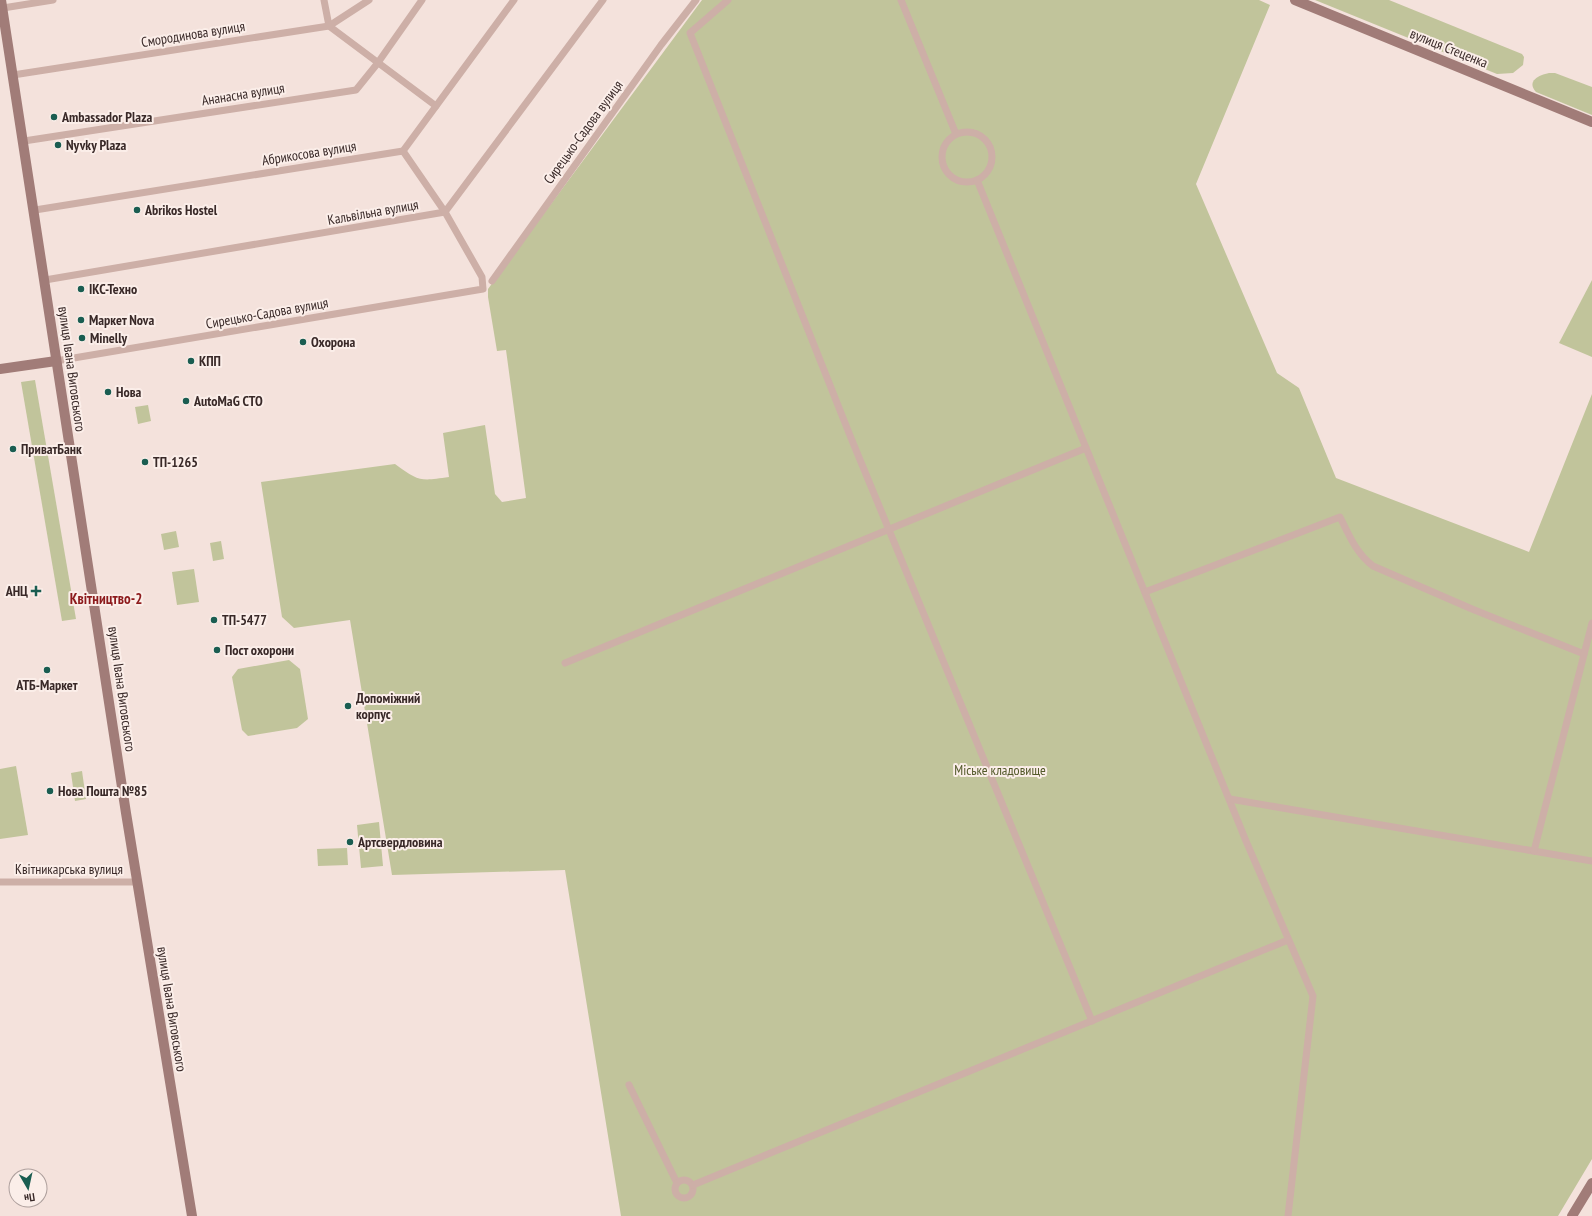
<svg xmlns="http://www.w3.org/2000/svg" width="1592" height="1216" font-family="'PT Sans Narrow',sans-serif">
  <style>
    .green { fill: #c1c49b }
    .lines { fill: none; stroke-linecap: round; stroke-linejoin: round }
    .street { stroke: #cdafa7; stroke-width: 7 }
    .secondary { stroke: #a17c78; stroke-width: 10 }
    .poi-dot { fill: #1a5d51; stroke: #fbeee9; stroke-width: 1.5 }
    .labels { text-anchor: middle; stroke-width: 4; stroke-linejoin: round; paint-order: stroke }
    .street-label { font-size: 14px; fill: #392928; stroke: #fbeee9 }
    .poi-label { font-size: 14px; font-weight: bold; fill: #392928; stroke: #fbeee9; text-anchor: start }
    .park-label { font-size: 14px; fill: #53592a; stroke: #fbeee9 }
    .neighbourhood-label { font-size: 15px; font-weight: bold; fill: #8d1b1d; stroke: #fbeee9 }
  </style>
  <rect width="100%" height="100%" fill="#f4e2dc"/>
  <g class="green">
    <path d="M702 0H1259L1270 5 1196 184 1277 373 1299 388 1336 478 1529 552 1592 394V1159L1558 1216H621L565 870 392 875 350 620 294 628 282 617 261 482 395 464C419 482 421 481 449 477L443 433 485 425 495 494 502 502 526 498 506 350 497 351 488 297V289Z"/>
    <path d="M1315 0H1389L1522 54 1524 57 1523 65 1513 73 1497 74Z"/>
    <path d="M1549 73H1555L1592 87V115L1536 92C1526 81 1539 75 1549 73Z"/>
    <path d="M1592 280V357L1559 343Z"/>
    <path d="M35 380 76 619 62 621 21 382Z"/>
    <path d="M148 405 151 421 138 424 135 407Z"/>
    <path d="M176 531 179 547 164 550 161 534Z"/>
    <path d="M221 541 224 559 213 561 210 543Z"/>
    <path d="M194 569 199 602 177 605 172 572Z"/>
    <path d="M289 660 300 669 308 719 297 728 248 736 242 730 232 677 238 669Z"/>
    <path d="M16 766 28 835 0 839V769Z"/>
    <path d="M82 771 86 799 75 801 71 773Z"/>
    <path d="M379 822 383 866 361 868 357 825Z"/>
    <path d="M347 848 348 865 318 866 317 849Z"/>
  </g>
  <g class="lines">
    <g class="street">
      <path d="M324 0 329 26 436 106"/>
      <path d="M728 0 690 33 851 438 1092 1021"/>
      <path d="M901 0 956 134"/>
      <path d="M3 8 53 0"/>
      <path d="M13 75 329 26 369 0"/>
      <circle cx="967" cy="157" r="25"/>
      <path d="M24 141 356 90 377 64 422 0"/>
      <path d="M977 180 1246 841 1313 996 1288 1216"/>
      <path d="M35 210 403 151 514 0"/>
      <path d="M45 280 445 212 603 0"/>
      <path d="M492 281 661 45 696 0"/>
      <path d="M56 361 483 289 482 277 445 212 403 151"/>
      <path d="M1145 592 1340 517C1349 535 1356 553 1373 566L1472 609 1584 654"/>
      <path d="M565 663 1086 448"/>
      <path d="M1230 799 1592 861"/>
      <path d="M1534 851 1592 623"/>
      <path d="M0 882H137"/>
      <path d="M629 1085 677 1183"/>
      <circle cx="684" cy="1189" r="9"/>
      <path d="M693 1185 1288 940"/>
    </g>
    <g class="secondary">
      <path d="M1 0 126 813 192 1216"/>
      <path d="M1295 0 1592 122"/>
      <path d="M0 369 56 361"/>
      <path d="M1572 1216 1592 1183"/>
    </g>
  </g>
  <g class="poi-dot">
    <circle cx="54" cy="117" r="4"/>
    <circle cx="58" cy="145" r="4"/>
    <circle cx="137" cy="210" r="4"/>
    <circle cx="81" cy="289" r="4"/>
    <circle cx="81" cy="320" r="4"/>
    <circle cx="82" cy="338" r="4"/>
    <circle cx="303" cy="342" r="4"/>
    <circle cx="191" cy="361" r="4"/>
    <circle cx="108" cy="392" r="4"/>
    <circle cx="186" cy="401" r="4"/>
    <circle cx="13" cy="449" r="4"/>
    <circle cx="145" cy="462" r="4"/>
    <path d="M34 585h4v4h4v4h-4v4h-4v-4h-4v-4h4z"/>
    <circle cx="214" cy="620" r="4"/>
    <circle cx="217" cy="650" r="4"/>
    <circle cx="47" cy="670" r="4"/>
    <circle cx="348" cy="706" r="4"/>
    <circle cx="50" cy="791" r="4"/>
    <circle cx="350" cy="842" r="4"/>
  </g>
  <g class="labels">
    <g class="street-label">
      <text transform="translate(193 34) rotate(-9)" y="5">Смородинова вулиця</text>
      <text transform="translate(1449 48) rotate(22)" y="5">вулиця Стеценка</text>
      <text transform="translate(243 94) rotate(-9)" y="5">Ананасна вулиця</text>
      <text transform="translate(583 132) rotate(-54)" y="5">Сирецько-Садова вулиця</text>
      <text transform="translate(309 153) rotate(-9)" y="5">Абрикосова вулиця</text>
      <text transform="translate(373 212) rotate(-10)" y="5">Кальвільна вулиця</text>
      <text transform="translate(267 313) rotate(-10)" y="5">Сирецько-Садова вулиця</text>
      <text transform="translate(72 369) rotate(82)" y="5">вулиця Івана Виговського</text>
      <text transform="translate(122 689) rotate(82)" y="5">вулиця Івана Виговського</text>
      <text x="69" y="874">Квітникарська вулиця</text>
      <text transform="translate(172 1009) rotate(81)" y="5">вулиця Івана Виговського</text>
    </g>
    <g class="poi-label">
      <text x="62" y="122">Ambassador Plaza</text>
      <text x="66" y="150">Nyvky Plaza</text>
      <text x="145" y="215">Abrikos Hostel</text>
      <text x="89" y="294">ІКС-Техно</text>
      <text x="89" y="325">Маркет Nova</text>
      <text x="90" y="343">Minelly</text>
      <text x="311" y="347">Охорона</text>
      <text x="199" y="366">КПП</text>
      <text x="116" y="397">Нова</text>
      <text x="194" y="406">AutoMaG СТО</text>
      <text x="21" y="454">ПриватБанк</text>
      <text x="153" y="467">ТП-1265</text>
      <text x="28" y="596" text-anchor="end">АНЦ</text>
      <text x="222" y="625">ТП-5477</text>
      <text x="225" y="655">Пост охорони</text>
      <text x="47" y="690" text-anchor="middle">АТБ-Маркет</text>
      <text x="356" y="703">Допоміжний<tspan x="356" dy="16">корпус</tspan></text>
      <text x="58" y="796">Нова Пошта №85</text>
      <text x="358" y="847">Артсвердловина</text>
    </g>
    <g class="park-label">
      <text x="1000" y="775">Міське кладовище</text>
    </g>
    <g class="neighbourhood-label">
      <text x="106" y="604">Квітництво-2</text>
    </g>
  </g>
  <g transform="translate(28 1188) rotate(171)"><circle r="19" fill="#fbeee9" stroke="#ad9f9c"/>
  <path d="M0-3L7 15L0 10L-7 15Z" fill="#1a5d51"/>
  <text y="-6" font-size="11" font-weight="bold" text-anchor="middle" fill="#392928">Пн</text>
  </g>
</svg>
